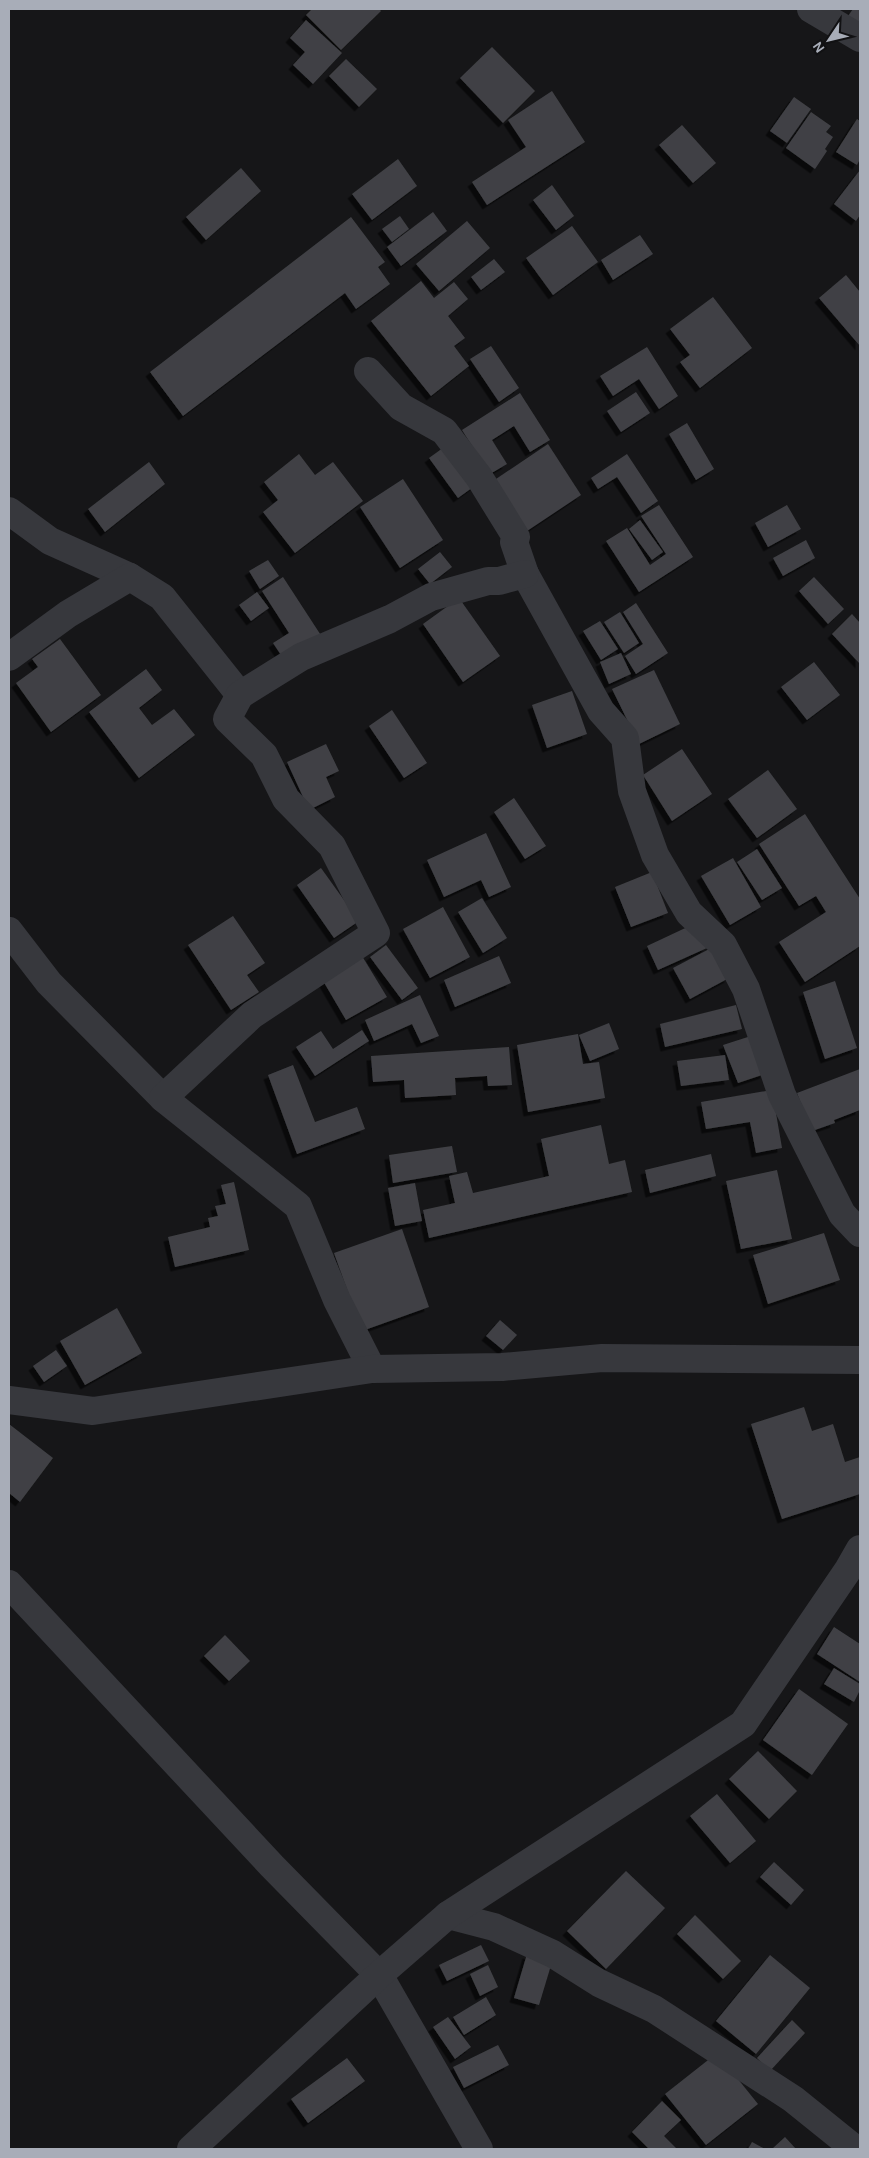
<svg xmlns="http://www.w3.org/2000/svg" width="869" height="2158" font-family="Karla,sans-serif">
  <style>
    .building { fill: #404145; filter: url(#shadow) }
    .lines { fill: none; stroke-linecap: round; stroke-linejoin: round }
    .minor { stroke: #37383d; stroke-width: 28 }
  </style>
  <defs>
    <filter id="shadow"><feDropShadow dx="-4.5" dy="4.5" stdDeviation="0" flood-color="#0009"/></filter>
  </defs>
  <rect width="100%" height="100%" fill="#161618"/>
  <g class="building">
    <path d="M312 9H379L381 11 341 50 306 15Z"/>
    <path d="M853 9H860V26L848 16Z"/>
    <path d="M306 20 342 53 313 84 293 65 305 52 290 38Z"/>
    <path d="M492 47 535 91 503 123 460 78Z"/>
    <path d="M346 59 377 89 359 107 329 76Z"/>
    <path d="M552 91 585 142 487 205 472 182 526 147 508 120Z"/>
    <path d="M794 97 811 109 787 143 770 131Z"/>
    <path d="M811 112 831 126 826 132 833 137 825 149 827 151 815 169 786 148Z"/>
    <path d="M857 119 860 121V159L857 165 836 152Z"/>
    <path d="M682 125 716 163 693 183 659 145Z"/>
    <path d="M398 159 417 186 372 220 352 194Z"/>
    <path d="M241 168 261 191 206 240 186 217Z"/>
    <path d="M860 170V215L856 221 834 204Z"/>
    <path d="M552 185 574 216 556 230 533 200Z"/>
    <path d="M433 212 447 231 401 266 387 247Z"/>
    <path d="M400 216 409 229 392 242 382 229Z"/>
    <path d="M351 217 385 262 378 267 390 284 356 309 345 293 183 416 150 372Z"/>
    <path d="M467 221 490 248 439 291 416 264Z"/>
    <path d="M572 226 598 262 553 295 526 258Z"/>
    <path d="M640 235 653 254 613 280 601 260Z"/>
    <path d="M494 259 505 272 481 290 471 277Z"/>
    <path d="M846 275 860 292V346L819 298Z"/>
    <path d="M421 281 434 298 454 282 468 299 448 316 465 338 454 346 469 366 431 396 371 321Z"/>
    <path d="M713 297 752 348 700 388 680 362 690 355 670 329Z"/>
    <path d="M491 346 519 388 499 402 470 359Z"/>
    <path d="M647 347 678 396 659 409 639 379 613 396 600 376Z"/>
    <path d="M636 392 650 413 621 432 607 411Z"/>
    <path d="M520 393 550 440 530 452 514 426 492 440 507 464 490 474 462 430Z"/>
    <path d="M687 423 714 469 696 480 669 434Z"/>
    <path d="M548 444 581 495 524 533 490 483Z"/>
    <path d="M447 445 476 485 458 498 429 458Z"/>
    <path d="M299 454 315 475 333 462 363 501 295 553 263 512 278 500 264 482Z"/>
    <path d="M627 454 658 501 641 513 617 477 598 489 591 478Z"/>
    <path d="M149 462 165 484 105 532 88 509Z"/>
    <path d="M403 479 443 540 400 568 360 507Z"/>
    <path d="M659 505 693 557 639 592 606 541 627 528 650 565 666 554 641 516Z"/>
    <path d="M787 505 801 529 768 547 755 523Z"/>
    <path d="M640 520 663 552 652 560 629 529Z"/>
    <path d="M806 540 815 558 783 576 773 558Z"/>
    <path d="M440 552 452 567 430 584 418 569Z"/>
    <path d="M268 560 279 576 260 589 249 571Z"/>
    <path d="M283 577 324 640 287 664 273 643 289 633 262 591Z"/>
    <path d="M814 577 844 609 828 624 799 591Z"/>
    <path d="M257 592 269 608 251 621 239 605Z"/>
    <path d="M459 598 500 656 463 682 423 624Z"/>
    <path d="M636 603 668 653 636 674 625 656 643 644 623 612Z"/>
    <path d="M620 612 639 643 624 653 604 622Z"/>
    <path d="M852 614 860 623V664L832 634Z"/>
    <path d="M600 621 618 649 601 660 583 631Z"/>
    <path d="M60 639 101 695 51 732 16 683 38 667 32 659Z"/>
    <path d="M621 653 631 674 609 684 600 662Z"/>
    <path d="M814 662 840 695 807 720 781 687Z"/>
    <path d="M146 669 162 690 139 708 152 725 174 709 195 735 139 778 89 712Z"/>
    <path d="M654 670 680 724 639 744 612 689Z"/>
    <path d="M572 691 587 734 547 748 532 705Z"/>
    <path d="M392 710 427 763 404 778 369 726Z"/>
    <path d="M326 744 339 771 326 777 335 797 309 810 287 762Z"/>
    <path d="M682 749 712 794 672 821 643 775Z"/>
    <path d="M768 770 797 809 757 838 728 799Z"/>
    <path d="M514 798 546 846 525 859 494 812Z"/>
    <path d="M805 814 860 899V946L805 982 779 942 826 912 816 896 799 906 759 844Z"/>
    <path d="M486 833 511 887 489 897 481 880 444 897 427 860Z"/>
    <path d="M757 849 782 888 762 900 737 862Z"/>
    <path d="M733 858 761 907 730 925 701 876Z"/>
    <path d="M321 868 359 921 334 938 297 885Z"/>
    <path d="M652 872 668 913 631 927 615 887Z"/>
    <path d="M482 898 507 938 483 953 458 912Z"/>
    <path d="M443 907 470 957 430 978 403 929Z"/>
    <path d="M233 916 265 963 247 975 259 992 231 1010 188 945Z"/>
    <path d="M696 923 707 948 658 970 647 946Z"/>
    <path d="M386 945 418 988 402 1000 370 957Z"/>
    <path d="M713 947 729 978 690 999 673 968Z"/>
    <path d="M362 956 387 997 346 1020 322 979Z"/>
    <path d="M499 956 511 983 455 1007 444 980Z"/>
    <path d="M835 981 857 1048 825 1059 803 992Z"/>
    <path d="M420 995 439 1036 421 1043 412 1024 374 1041 365 1020Z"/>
    <path d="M736 1005 742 1029 665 1047 660 1024Z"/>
    <path d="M609 1023 619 1049 590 1061 579 1035Z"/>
    <path d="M362 1030 369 1041 315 1076 296 1047 321 1031 333 1049Z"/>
    <path d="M578 1034 583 1064 599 1062 605 1098 528 1112 517 1045Z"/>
    <path d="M751 1036 765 1074 738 1083 723 1045Z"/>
    <path d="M509 1047 512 1085 488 1086 487 1076 455 1078 456 1095 405 1098 404 1080 373 1082 371 1056Z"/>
    <path d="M725 1055 729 1080 681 1086 677 1061Z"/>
    <path d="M293 1065 315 1122 357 1107 365 1129 297 1154 268 1075Z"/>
    <path d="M860 1069V1110L834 1120 835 1123 812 1131 797 1093Z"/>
    <path d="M772 1090 782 1148 756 1153 750 1122 706 1129 701 1102Z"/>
    <path d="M601 1125 609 1164 625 1160 632 1192 429 1238 423 1210 455 1203 449 1176 467 1172 473 1193 549 1176 541 1139Z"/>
    <path d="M452 1146 457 1172 393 1183 389 1155Z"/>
    <path d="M711 1154 716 1176 650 1193 645 1170Z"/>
    <path d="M777 1170 792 1239 741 1249 726 1181Z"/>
    <path d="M234 1182 249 1250 175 1267 168 1237 210 1227 208 1218 218 1216 215 1206 226 1204 221 1185Z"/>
    <path d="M415 1183 422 1221 395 1226 388 1188Z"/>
    <path d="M402 1229 429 1307 362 1331 334 1253Z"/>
    <path d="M824 1233 840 1280 768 1304 753 1255Z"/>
    <path d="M117 1308 142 1353 85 1385 60 1341Z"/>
    <path d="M500 1320 517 1335 503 1350 486 1336Z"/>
    <path d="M56 1350 67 1366 44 1382 33 1366Z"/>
    <path d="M804 1407 812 1431 833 1424 845 1462 860 1457V1494L782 1519 751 1424Z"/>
    <path d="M9 1424 53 1458 20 1502 9 1493Z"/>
    <path d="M834 1627 860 1644V1682L817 1654Z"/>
    <path d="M225 1635 250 1661 229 1681 204 1656Z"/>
    <path d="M834 1668 860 1684V1690L854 1702 824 1684Z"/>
    <path d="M799 1689 848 1724 812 1775 763 1740Z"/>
    <path d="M758 1751 797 1791 769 1819 729 1779Z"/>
    <path d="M717 1794 756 1841 730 1863 690 1816Z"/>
    <path d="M774 1862 804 1890 791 1905 760 1877Z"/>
    <path d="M626 1871 665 1908 606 1969 567 1931Z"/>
    <path d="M695 1915 741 1961 723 1979 677 1934Z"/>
    <path d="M481 1945 489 1961 447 1981 439 1965Z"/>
    <path d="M527 1954 552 1962 539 2005 514 1998Z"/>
    <path d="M770 1955 810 1988 756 2054 716 2021Z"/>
    <path d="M488 1965 498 1987 480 1996 470 1974Z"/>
    <path d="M486 1997 496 2015 464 2035 453 2017Z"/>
    <path d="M448 2017 471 2047 455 2059 433 2027Z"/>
    <path d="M792 2020 805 2033 770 2071 757 2058Z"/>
    <path d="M498 2045 509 2065 464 2088 453 2067Z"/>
    <path d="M717 2053 758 2104 706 2145 665 2094Z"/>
    <path d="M347 2058 365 2081 308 2123 291 2099Z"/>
    <path d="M662 2101 681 2120 664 2136 676 2148 674 2149H649L632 2132Z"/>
    <path d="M785 2137 796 2149H772Z"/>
    <path d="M752 2142 765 2149H748Z"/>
  </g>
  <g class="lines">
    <g class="minor">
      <path d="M811 9 860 38"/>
      <path d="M368 371 401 407 444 431 479 477 516 537 514 542 525 574 601 711 625 738 632 791 655 855 689 913 723 945 746 989 782 1095 842 1214 860 1233"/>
      <path d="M9 511 50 541 130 577"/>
      <path d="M9 657 68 614 130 577 162 597 240 695"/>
      <path d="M9 931 49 983 163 1098"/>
      <path d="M372 1369 337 1300 298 1206 163 1098 252 1015 376 933 332 846 286 799 264 755 227 719 240 695 301 657 390 619 431 597 488 581H499L525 574"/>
      <path d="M9 1400 93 1411 372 1369 502 1367 602 1358 860 1360"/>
      <path d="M9 1584 272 1866 379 1975 479 2149"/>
      <path d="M448 1915 494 1927 553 1954 599 1983 654 2009 793 2099 855 2149"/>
      <path d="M191 2149 379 1975 448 1915 743 1724 848 1570 860 1549"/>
    </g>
  </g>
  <rect width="869" height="2158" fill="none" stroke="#a8adb8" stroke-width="20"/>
  <g transform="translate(829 40) rotate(235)" stroke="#111113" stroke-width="4" paint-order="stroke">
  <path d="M0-4L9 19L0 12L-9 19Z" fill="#a8adb8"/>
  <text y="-8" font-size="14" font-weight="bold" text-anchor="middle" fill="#a8adb8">N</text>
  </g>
</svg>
